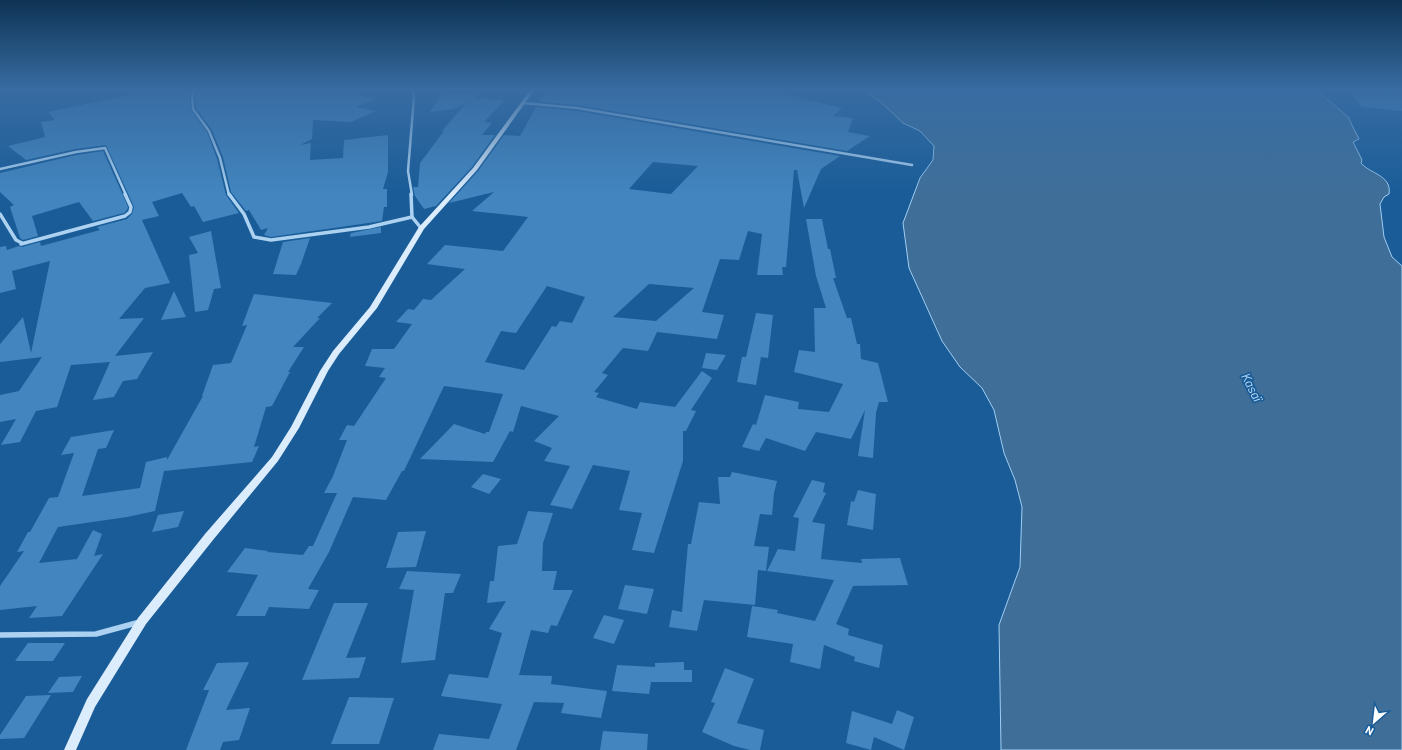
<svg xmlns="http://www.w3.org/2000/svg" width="1402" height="750" font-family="Barlow,sans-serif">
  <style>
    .water { fill: #3f6f99; stroke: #a0cef3 }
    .building { fill: #4285bf; fill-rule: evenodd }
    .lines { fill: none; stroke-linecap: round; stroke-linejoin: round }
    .minor-far2 { stroke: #add2f1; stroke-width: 2.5 }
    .minor-far1 { stroke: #add2f1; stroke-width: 3.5 }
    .minor { stroke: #add2f1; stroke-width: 5.5 }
    .secondary { fill: #dbecfc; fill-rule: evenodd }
    .labels { text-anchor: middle; stroke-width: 3.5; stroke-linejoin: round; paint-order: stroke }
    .water-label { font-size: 13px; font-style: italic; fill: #b9dbf7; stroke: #195c98 }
  </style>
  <rect width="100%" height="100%" fill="#195c98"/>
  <path class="water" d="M863 89H1313L1320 93 1348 117 1359 139 1353 142 1362 160 1361 163C1370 174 1392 175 1389 194L1384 197 1380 204 1384 237 1392 257 1402 266V750H1001L999 625 1020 567 1022 507 1015 480 1004 453 994 410 982 388 960 367 942 341 909 268 903 223 920 178 933 160 934 146 920 131 903 123 884 105Z"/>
  <g class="building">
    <path d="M120 89H193L189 94 191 110 207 132 217 159 226 195 239 213 203 222 194 206 191 207 182 193 152 202 159 216 142 220 170 283 145 288 119 319 144 318 115 356 153 352 137 379 123 381 114 397 93 400 110 362 71 365 57 407 36 411 20 442 1 445 16 419 0 422V395L19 391 42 357 0 362V344L23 317 31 353 50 261 12 271 16 289 0 293V247L6 246 7 250 19 246 22 247 40 242 41 246 100 230 97 227 127 219 132 214 134 207 106 145 75 149 26 160 8 146 45 137 41 122 55 120 48 112 129 95Z"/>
    <path d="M200 89H331L376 99 356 107 376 111 351 122 313 120 312 139 300 145 311 143 310 160 343 158 344 140 388 135V172L383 189H387V207H384L382 221 271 237 264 235 268 228 261 230 249 210 246 211 231 192 223 157 212 130 196 108 195 95Z"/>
    <path d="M548 89H763L842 108 833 116 853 118 848 132 870 136 847 151 577 105 539 102 545 92Z"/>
    <path d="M1346 89H1383L1387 93 1402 94V111L1362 107Z"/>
    <path d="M441 94H482L474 98 505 100 484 122 492 123 482 135H495L472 167 436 206 424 209 415 196 413 187H418L420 163 444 131H442L467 102 454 109 430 112Z"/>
    <path d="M536 107 577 111 840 156 821 169 804 208 797 170H794L786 267H782L783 275H757L762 234 748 231 739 260 720 259 702 312 724 315 717 339 657 332 648 351 623 348 602 373 608 375 594 392 599 393 596 397 637 409 640 402 675 407 702 371 712 378 691 410 696 411 686 431H683V461L654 553 632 550 642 513 619 510 630 471 593 465 572 509 550 505 570 466 544 461 552 448 534 441 559 416 521 406 513 432 510 431 493 462 420 459 454 424 485 434 486 432H489L503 394 444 386 404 471H402L386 500 353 497 329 552 308 589 319 590 309 609 269 607 265 616H236L258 575 227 572 245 548 268 551 267 552 303 555 309 546H313L337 493H324L333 476 347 440H339L347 425 354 426 386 378 379 377 385 368 365 366 372 349H394L412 324 396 322 408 309 414 310 423 299 431 300 465 269 427 264 445 245 503 251 528 217 472 211 494 192 449 203 478 171 504 135 520 136ZM653 162 698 166 671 194 629 189ZM649 284 694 288 656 321 613 317ZM547 286 585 297 572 323 560 321 556 327 552 326 524 370 485 362 501 331 516 333Z"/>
    <path d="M103 151 122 193 128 207 127 210 124 213 93 221 79 202 32 216 38 236 23 240 20 238 10 207 14 205 0 192V173L76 155Z"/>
    <path d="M806 219H822L828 249H830L836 278H833L847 318H851L857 344H860L861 359 878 363 888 402H879L876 413 873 458 858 456 865 410 851 439 816 432 805 451 766 438 759 451 742 447 753 424 756 425 765 395 799 402 798 409 829 412 843 384 794 372 799 350 815 352 814 308H826L816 276Z"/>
    <path d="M381 227V233L350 237 351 233Z"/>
    <path d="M211 231 221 288 214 289 208 310 195 312 189 255 198 253 189 237Z"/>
    <path d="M310 238 301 264 296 275 273 274 283 242Z"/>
    <path d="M174 291 186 317 161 320Z"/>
    <path d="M254 294 332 303 317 318H320L293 347H304L288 372H290L272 406 266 407 254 447 259 446 252 462 164 471 155 511 127 517 58 527 39 563 77 559 93 530 102 534 94 556 103 554 62 616 29 618 37 606 0 610V586L24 551 17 552 28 532H30L49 498 58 497 74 453 61 455 71 437 114 430 106 448 98 449 82 496 140 488 146 462 167 457V460L203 396H202L213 365 231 363 247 325 242 326Z"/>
    <path d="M756 313 773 315 768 358 761 357 756 385 737 382 742 357H746Z"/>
    <path d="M706 353 726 355 717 370 702 368Z"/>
    <path d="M732 472 777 481 774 493 772 515 760 514 754 546 769 547 766 571 758 570 755 605 704 600 697 631 669 627 672 610 682 612 688 544H691L699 502 720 504 718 477H730Z"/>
    <path d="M483 474 501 479 489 494 471 487Z"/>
    <path d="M812 480 825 483 823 492 826 493 812 522 825 524 821 559 862 563 861 559 900 558 908 585 853 586 836 624 849 629 848 635 883 645 879 668 854 661 855 657 824 645 820 669 790 662 793 644 747 637 752 606 778 610 777 613 815 621 834 580 767 571 778 549 795 551 799 518 793 517Z"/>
    <path d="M858 490 876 494 873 530 847 525 851 501 854 502Z"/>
    <path d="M184 511 178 527 152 532 158 515Z"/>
    <path d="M528 511 553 513 543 543 542 571H557L553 590H573L557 626 551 625 548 633 531 630 519 675 552 676 551 684 607 691 601 718 561 713 564 703 534 702 516 750H433L439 734 489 739 502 704 441 696 449 674 488 678 502 633 489 629 506 601 487 603 490 581H494L498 546 517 544Z"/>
    <path d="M426 531 416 567 386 568 398 532Z"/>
    <path d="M407 571 461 574 453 593H445L435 660 401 663 414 590 399 589Z"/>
    <path d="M625 585 654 589 647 614 618 609Z"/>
    <path d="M334 603H368L346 658 366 657 359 678 302 680Z"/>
    <path d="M604 615 624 620 614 644 593 638Z"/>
    <path d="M28 643H65L53 661H15Z"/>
    <path d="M249 662 226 710 250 708 239 740 223 742 220 750H186L209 690H203L217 663Z"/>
    <path d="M684 662V670H692V682H651L649 694 612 691 617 665 655 667V663Z"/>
    <path d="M725 668 754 679 737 723 764 730 760 750H750L734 746 702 732 715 703 711 702Z"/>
    <path d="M82 676 73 692 48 693 59 677Z"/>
    <path d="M51 695 24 738 0 739V735L26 696Z"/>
    <path d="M349 697 394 698 379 744H331Z"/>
    <path d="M897 710 914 717 904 750 874 737 871 750 846 743 852 711 892 724Z"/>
    <path d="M603 731 648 734 647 750H600Z"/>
  </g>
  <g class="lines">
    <g class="minor-far2">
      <path d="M197 89 192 94 193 109 209 131 220 158 229 195"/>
      <path d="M523 103 577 108 912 165"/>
      <path d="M0 169 76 152 105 148 126 195"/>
      <path d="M412 195 408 171 414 97 413 89"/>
    </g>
    <g class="minor-far1">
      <path d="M229 194 244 214 254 237 271 240 369 227 412 217"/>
      <path d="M411 194 412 217 421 228"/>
      <path d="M0 214 16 240 22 243 21 244 125 216 130 212 131 207 125 194"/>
    </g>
    <path class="minor" d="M0 635 96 634 140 622"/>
    <path class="secondary" d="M531 89H535L477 170 424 229 377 308 339 354 328 371 299 428 278 461 213 540 146 624 95 707 76 750H64L87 699 138 618 205 534 272 457 291 427 320 371 333 351 370 307 419 227 473 168Z"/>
  </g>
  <linearGradient id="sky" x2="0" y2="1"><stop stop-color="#0e3354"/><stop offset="0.46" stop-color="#386ca2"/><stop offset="1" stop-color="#386ca2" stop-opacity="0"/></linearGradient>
  <rect width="1402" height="194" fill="url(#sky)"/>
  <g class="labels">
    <g class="water-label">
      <text transform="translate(1252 387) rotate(63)" y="5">Kasaï</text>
    </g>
  </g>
  <g transform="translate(1374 722) rotate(208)" stroke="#195c98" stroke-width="3" paint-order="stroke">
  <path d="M0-3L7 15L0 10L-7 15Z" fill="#ffffff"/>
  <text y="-6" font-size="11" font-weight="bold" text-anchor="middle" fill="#ffffff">N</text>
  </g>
</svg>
